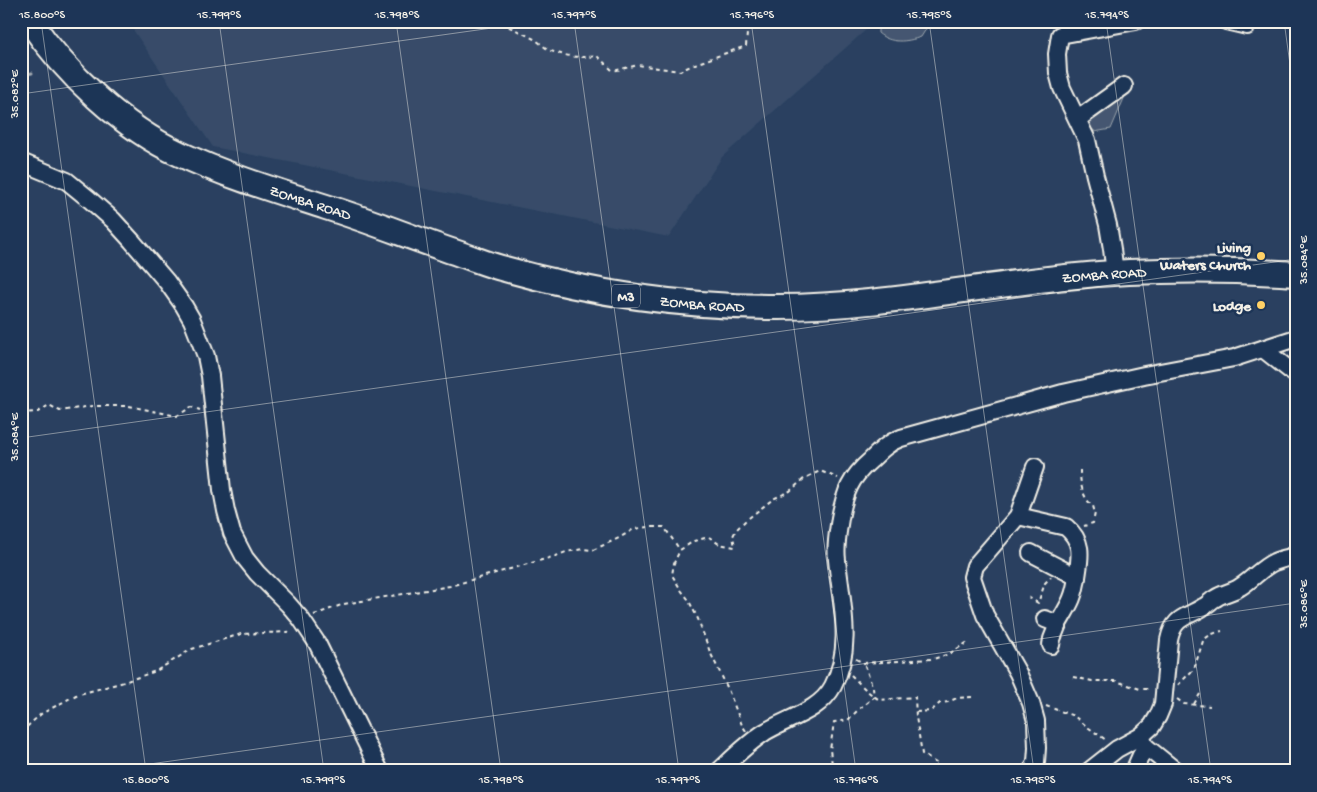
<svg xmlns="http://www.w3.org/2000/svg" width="1317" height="792" font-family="'Gochi Hand',sans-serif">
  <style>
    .built { fill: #374c69 }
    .green { fill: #445771; stroke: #9ca4ac }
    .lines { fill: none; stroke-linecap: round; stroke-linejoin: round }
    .stream { stroke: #a1a8b0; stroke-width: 3 }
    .minor-casing { stroke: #f4f1e8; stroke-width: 20 }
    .highway-casing { stroke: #f4f1e8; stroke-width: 28 }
    .path { stroke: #f4f1e8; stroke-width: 2; stroke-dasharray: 4 4; stroke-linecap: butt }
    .minor { stroke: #1d3557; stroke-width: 16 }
    .highway { stroke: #1d3557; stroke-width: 24 }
    .ticks { fill: none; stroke: #f4f1e8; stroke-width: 1; stroke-opacity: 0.45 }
    .poi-dot { fill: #ffd166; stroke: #1d3557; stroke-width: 2 }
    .labels { text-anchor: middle; stroke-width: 5; stroke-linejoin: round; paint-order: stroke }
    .shield { fill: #1d3557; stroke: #b4b9bc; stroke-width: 1 }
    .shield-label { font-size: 14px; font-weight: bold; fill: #f4f1e8 }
    .street-label { font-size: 15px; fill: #f4f1e8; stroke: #1d3557 }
    .poi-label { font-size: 15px; font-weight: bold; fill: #f4f1e8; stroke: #1d3557; text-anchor: end }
    .neatline { fill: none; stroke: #f4f1e8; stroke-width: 2 }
    .ticks-label { font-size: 12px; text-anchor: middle; fill: #f4f1e8 }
  </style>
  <rect width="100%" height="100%" fill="#2a4060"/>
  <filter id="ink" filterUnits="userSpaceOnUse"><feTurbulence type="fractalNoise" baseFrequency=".02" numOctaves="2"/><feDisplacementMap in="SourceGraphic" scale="10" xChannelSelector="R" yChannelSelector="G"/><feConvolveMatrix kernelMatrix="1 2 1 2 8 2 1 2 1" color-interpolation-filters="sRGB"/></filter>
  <g filter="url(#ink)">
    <path class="built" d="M127 21H876L722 157 669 237 213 147Z"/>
    <g class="green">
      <path d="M878 21H923L926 29 921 37C906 42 891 44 878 33Z"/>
      <path d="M1128 89 1111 129 1094 132V130L1088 131 1089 119Z"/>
    </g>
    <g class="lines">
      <path class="stream" d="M21 75 32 73"/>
      <g class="minor-casing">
        <g id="minor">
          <path d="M1226 21 1247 26"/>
          <path d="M1078 119 1124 86"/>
          <path d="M21 162 67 181 89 199 113 220 132 241 167 282 184 306 192 320 206 356 210 376 222 490 226 511 232 533 245 558 257 573 288 604 301 619 317 643 380 771"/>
          <path d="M1115 273 1112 249 1108 225 1095 176 1087 140 1062 88 1058 73 1057 54 1060 35 1136 21"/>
          <path d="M1263 349 1296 375"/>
          <path d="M1018 516 1066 527C1084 542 1080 557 1077 577"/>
          <path d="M1031 553 1077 577C1074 599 1069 605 1058 624L1045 619"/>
          <path d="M1051 645 1052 639 1058 624"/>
          <path d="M1141 736 1145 746 1176 771"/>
          <path d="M719 771C734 757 748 743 765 732 788 718 820 711 833 686 854 646 841 602 837 560 835 546 838 532 840 518 845 492 850 478 871 460 880 451 889 442 901 438L1063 393 1144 375 1234 358 1296 338"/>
          <path d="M1032 771 1036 762 1037 748 1036 721 1031 703 1018 673 985 615 972 577 975 566 1018 516 1035 467"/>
          <path d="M1089 771 1117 749 1141 736 1152 726 1158 716 1163 704 1169 640C1174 616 1186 618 1203 607 1208 605 1211 600 1216 598 1223 593 1233 592 1240 587 1252 580 1261 568 1274 562 1281 559 1289 558 1296 555"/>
          <path d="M1134 771 1145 746"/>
        </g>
      </g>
      <g class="highway-casing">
        <g id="highway">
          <path id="s1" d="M30 21C65 73 123 128 180 154 227 176 277 191 326 207 371 221 415 239 460 254 475 259 489 265 505 269 594 294 685 307 778 307 875 307 970 287 1066 277 1143 269 1219 269 1296 274"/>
        </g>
      </g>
      <g class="path">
        <path d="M494 21C506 25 523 33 534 39 541 43 546 50 554 52 570 57 581 58 597 56L613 71 638 65 680 71 695 64 746 46 748 21"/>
        <path d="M21 413 38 412 49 405 60 411 92 406H129L177 416 191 407 200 410"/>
        <path d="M1080 470C1080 482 1082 498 1093 506L1095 513 1093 523 1084 526"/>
        <path d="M1028 597 1038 603 1045 583 1051 577"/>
        <path d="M314 615 344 604 450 586 556 556 566 552 583 549 593 550 619 538 634 529 648 527H664L680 550"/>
        <path d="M856 659 864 663 933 659 949 654 968 642"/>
        <path d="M851 675C860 684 869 694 880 700L915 697 916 717 922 754 936 763 938 771"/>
        <path d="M1073 677 1092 681H1116L1140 689H1151"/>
        <path d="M1178 685 1194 669 1203 641C1208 635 1214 633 1222 631"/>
        <path d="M1177 699 1184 704 1210 706"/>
        <path d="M1194 704 1200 694"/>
        <path d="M1046 706 1074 716 1089 728 1106 740"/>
        <path d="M916 712 931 711 940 703 948 702 957 698 974 697"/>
        <path d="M746 731 742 725 727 687 710 652 698 619 688 599 681 590 672 575 674 563 680 550 694 541 709 537 719 544 735 547 733 536 736 530 745 521 773 499 790 491 805 478 820 471 838 478"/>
        <path d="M21 732 41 714 76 695 124 682 156 671 192 649 241 634 288 632 291 629"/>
        <path d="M833 771 830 750 834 722 848 720 860 708 874 697 873 688 864 663"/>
      </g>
      <use href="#minor" class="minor"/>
      <use href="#highway" class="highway"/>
    </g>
  </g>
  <path class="ticks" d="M41 21 146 771M219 21 324 771M396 21 501 771M574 21 679 771M751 21 856 771M929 21 1034 771M1106 21 1211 771M1284 21 1296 108M21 94 542 21M21 438 1296 259M100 771 1296 603"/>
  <g class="poi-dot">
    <circle cx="1261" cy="256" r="5"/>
    <circle cx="1261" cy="305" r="5"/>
  </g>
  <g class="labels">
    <rect class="shield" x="612" y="284.5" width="28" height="23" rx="4"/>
    <g class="shield-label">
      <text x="626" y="301">M3</text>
    </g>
    <g class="street-label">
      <text dy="5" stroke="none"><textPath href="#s1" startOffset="342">ZOMBA ROAD</textPath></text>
      <text dy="5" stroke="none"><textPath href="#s1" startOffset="1152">ZOMBA ROAD</textPath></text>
      <text dy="5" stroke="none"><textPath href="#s1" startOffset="748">ZOMBA ROAD</textPath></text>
    </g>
    <g class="poi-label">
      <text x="1251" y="252">Living<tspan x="1251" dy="17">Waters Church</tspan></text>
      <text x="1251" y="310">Lodge</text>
    </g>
  </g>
  <rect width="1317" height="792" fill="none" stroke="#1d3557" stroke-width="55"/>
  <rect x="28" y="28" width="1262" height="736" class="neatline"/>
  <g class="ticks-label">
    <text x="42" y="18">15.800°S</text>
    <text x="219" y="18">15.799°S</text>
    <text x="397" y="18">15.798°S</text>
    <text x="574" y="18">15.797°S</text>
    <text x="752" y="18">15.796°S</text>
    <text x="929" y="18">15.795°S</text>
    <text x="1107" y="18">15.794°S</text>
    <text transform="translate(14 94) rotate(-90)" y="4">35.082°E</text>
    <text transform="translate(1303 260) rotate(-90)" y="4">35.084°E</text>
    <text transform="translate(14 437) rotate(-90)" y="4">35.084°E</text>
    <text transform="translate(1303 604) rotate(-90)" y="4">35.086°E</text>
    <text x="146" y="783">15.800°S</text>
    <text x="323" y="783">15.799°S</text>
    <text x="501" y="783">15.798°S</text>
    <text x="678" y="783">15.797°S</text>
    <text x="856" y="783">15.796°S</text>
    <text x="1033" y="783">15.795°S</text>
    <text x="1210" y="783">15.794°S</text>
  </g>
</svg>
